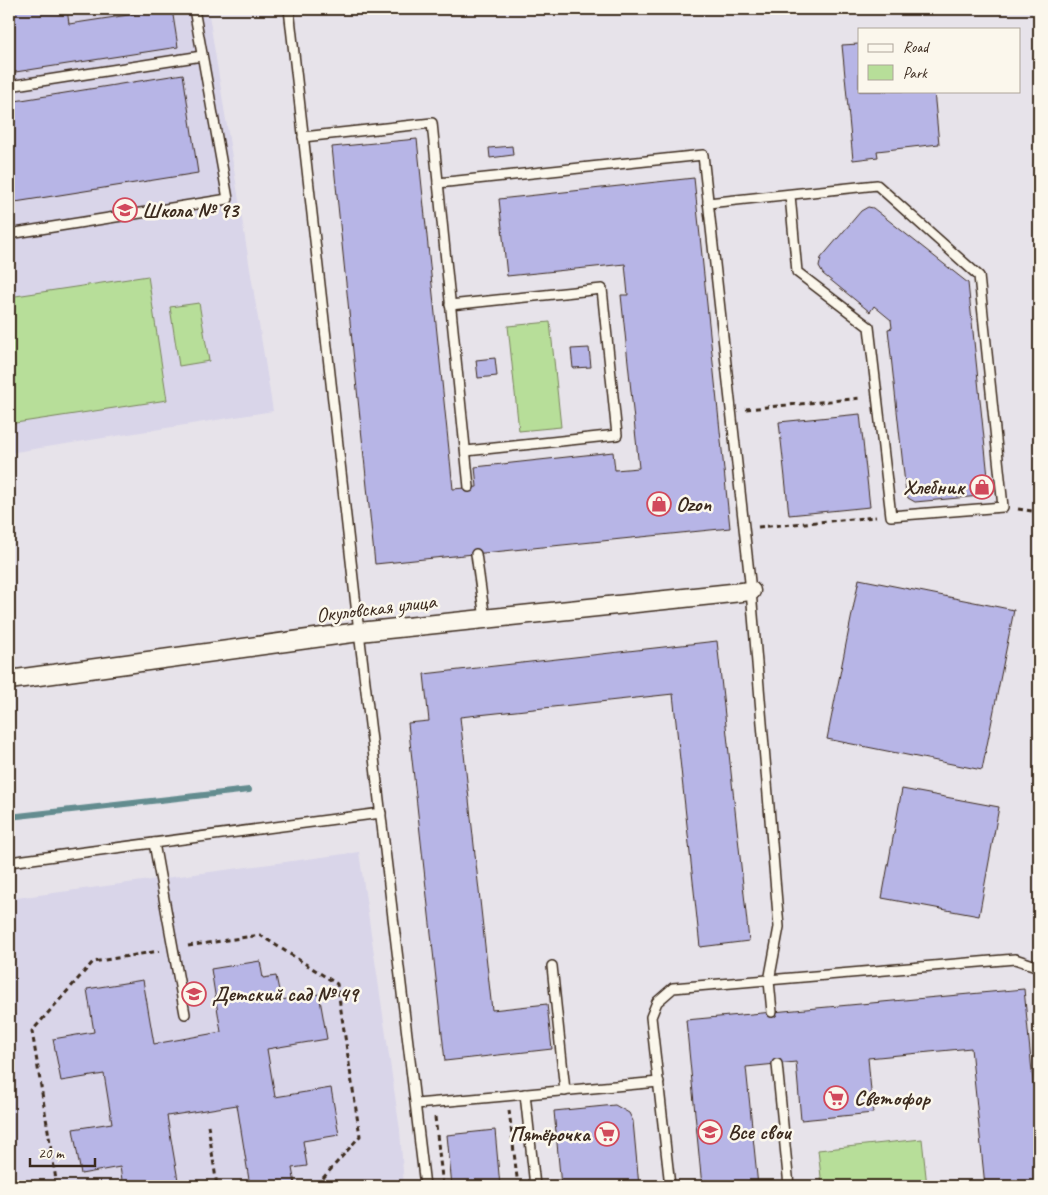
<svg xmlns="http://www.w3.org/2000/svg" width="1048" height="1195" font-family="Caveat,sans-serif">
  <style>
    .built { fill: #d9d5e9 }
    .green { fill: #b7de99; stroke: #79845c }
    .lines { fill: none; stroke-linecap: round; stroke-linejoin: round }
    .stream { stroke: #638c8f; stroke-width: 6 }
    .building { fill: #b7b5e6; stroke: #3b2a1e }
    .service-casing { stroke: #3b2a1e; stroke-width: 12 }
    .minor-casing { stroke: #3b2a1e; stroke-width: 21 }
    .path { stroke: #3b2a1e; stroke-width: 3; stroke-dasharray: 5 4; stroke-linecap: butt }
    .service { stroke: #fbf7ec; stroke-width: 9 }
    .minor { stroke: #fbf7ec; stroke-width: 18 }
    .labels { text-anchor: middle; stroke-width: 5; stroke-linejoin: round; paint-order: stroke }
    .poi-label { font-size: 21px; font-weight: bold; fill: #3b2a1e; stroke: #fbf7ec; text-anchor: start }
    .street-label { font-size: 21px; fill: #3b2a1e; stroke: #fbf7ec }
  </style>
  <rect width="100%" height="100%" fill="#e7e3ea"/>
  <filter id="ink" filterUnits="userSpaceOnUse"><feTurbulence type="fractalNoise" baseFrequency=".02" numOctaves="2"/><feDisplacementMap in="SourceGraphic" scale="10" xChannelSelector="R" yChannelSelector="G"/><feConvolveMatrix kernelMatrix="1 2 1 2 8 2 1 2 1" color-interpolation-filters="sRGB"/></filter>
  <g filter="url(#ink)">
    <g class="built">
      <path d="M9 9H208L273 411 9 453Z"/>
      <path d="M359 852 400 1130 404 1186H9V899Z"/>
    </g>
    <g class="green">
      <path d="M148 276 167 400 9 424V297Z"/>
      <path d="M199 303 209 361 179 366 170 307Z"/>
      <path d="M550 322 561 427 519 431 508 326Z"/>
      <path d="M922 1139 927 1186H822L818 1150Z"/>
    </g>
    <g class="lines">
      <path class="stream" d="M9 817 249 790"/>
    </g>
    <g class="building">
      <path d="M9 9H67L69 24 135 14 134 9H172L178 47 9 73Z"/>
      <path d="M859 44V91H934L939 144 877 151 878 157 853 160 842 45Z"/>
      <path d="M183 74 198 173 9 203V102Z"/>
      <path d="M417 139 453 489 477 487 475 467 613 452 615 470 639 468 621 295H628L625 264 507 276 499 199 694 178 730 528 375 564 332 147Z"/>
      <path d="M512 146 513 155 490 158 489 148Z"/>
      <path d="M868 207 873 208 968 283 989 487 987 492 980 496 915 502 908 498 906 493 888 329 892 328 891 320 874 306 870 312 823 274 819 267 821 258 861 211Z"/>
      <path d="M589 348 591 367 573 368 571 349Z"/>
      <path d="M495 358 497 376 478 378 476 360Z"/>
      <path d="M860 414 870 507 789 515 779 422Z"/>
      <path d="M859 579 1014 610 982 770 827 739Z"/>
      <path d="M717 641 749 941 700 947 673 694 460 717 492 1010 547 1004 552 1049 445 1061 408 723 429 721 424 674Z"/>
      <path d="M902 789 999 807 979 916 882 898Z"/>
      <path d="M260 961 263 978 276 976 281 1000 319 994 327 1039 267 1049 275 1097 331 1088 339 1135 303 1141 307 1166 292 1168 295 1184 250 1186 237 1105 167 1116 179 1186H123L120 1167 81 1174 73 1129 112 1123 104 1074 61 1081 53 1039 94 1032 87 989 143 980 154 1044 221 1032 211 969Z"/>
      <path d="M1024 989 1039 1144V1186H985L971 1048 868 1058 873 1113 801 1120 796 1062 746 1067 758 1186H702L686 1020Z"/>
      <path d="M615 1105 629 1113 633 1121 639 1186H561L554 1111Z"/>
      <path d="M495 1130 500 1186H452L447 1135Z"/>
    </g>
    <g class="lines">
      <g class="service-casing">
        <g id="service">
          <path d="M289 9 359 632 425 1186"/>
          <path d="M9 86 202 56"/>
          <path d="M303 137 432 123 469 487"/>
          <path d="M438 183 703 155 751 591 779 927 769 981 772 1012"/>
          <path d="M708 203 877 185 979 276 1003 507 891 516 869 327 797 272 790 195"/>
          <path d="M9 234 228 199 194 9"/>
          <path d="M450 305 602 289 617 435 466 451"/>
          <path d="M476 554 485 619"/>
          <path d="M154 843 185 1014"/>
          <path d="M9 862 381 813"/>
          <path d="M552 966 565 1091"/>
          <path d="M777 1064 789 1186"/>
          <path d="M525 1094 535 1186"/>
          <path d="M416 1104 659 1082"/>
          <path d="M670 1186 651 1017 657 1002 673 988 1015 959 1039 967"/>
        </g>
      </g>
      <g class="minor-casing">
        <path id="minor" d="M9 680 359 632 751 591"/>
      </g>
      <g class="path">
        <path d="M746 409 862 398"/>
        <path d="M1034 438 1039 437"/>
        <path d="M1018 509 1039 512"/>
        <path d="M758 527 876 517"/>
        <path d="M188 946 260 935 337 984 360 1136 316 1186"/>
        <path d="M509 1110 518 1186"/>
        <path d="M435 1117 443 1186"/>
        <path d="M208 1125 217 1186"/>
        <path d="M57 1186 32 1031 93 962 159 951"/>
      </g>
      <use href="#service" class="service"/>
      <use href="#minor" class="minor"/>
    </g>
  </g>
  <defs>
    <g id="school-ring" transform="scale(1.25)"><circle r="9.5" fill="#fbf7ec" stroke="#d1495b" stroke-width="1.5"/><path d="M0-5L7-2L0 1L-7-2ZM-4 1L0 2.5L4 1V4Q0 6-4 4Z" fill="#d1495b"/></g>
    <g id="shop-ring" transform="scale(1.25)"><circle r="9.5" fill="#fbf7ec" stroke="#d1495b" stroke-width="1.5"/><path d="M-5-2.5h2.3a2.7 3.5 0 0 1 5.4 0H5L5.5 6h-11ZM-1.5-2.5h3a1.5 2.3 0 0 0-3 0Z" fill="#d1495b"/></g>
    <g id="supermarket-ring" transform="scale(1.25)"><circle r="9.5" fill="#fbf7ec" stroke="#d1495b" stroke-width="1.5"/><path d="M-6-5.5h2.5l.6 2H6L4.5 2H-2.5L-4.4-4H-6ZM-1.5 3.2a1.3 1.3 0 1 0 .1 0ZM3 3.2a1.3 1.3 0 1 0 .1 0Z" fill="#d1495b"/></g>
  </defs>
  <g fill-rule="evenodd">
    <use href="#school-ring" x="125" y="210"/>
    <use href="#shop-ring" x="982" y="487"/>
    <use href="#shop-ring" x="659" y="504"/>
    <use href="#school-ring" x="194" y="994"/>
    <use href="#supermarket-ring" x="836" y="1098"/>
    <use href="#school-ring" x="710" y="1132"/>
    <use href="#supermarket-ring" x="607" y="1134"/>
  </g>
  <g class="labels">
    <g class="poi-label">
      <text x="142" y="217">Школа № 93</text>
      <text x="964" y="494" text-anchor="end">Хлебник</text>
      <text x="676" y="511">Ozon</text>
      <text x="212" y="1001">Детский сад № 49</text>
      <text x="854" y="1105">Светофор</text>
      <text x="728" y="1139">Все свои</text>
      <text x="590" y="1141" text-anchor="end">Пятёрочка</text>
    </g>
    <g class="street-label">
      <text transform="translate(376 608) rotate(-7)" y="7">Окуловская улица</text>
    </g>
  </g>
  <rect width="1048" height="1195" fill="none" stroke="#fbf7ec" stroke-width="30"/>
  <rect x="15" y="15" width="1018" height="1165" fill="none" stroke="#3b2a1e" stroke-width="2" filter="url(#ink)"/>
  <rect x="858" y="28" width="162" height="65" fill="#fbf7ec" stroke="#aea59a"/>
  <rect x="868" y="44" width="25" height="8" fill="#fbf7ec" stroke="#aea59a"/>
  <text x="903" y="52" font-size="15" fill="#3b2a1e">Road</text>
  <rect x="868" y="65" width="25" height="15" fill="#b7de99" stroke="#aea59a"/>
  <text x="903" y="78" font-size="15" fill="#3b2a1e">Park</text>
  <path d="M30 1158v8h65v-8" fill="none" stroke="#3b2a1e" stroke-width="2.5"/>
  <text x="38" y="1158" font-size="15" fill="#3b2a1e" stroke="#fbf7ec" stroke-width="4" paint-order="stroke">20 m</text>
</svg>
